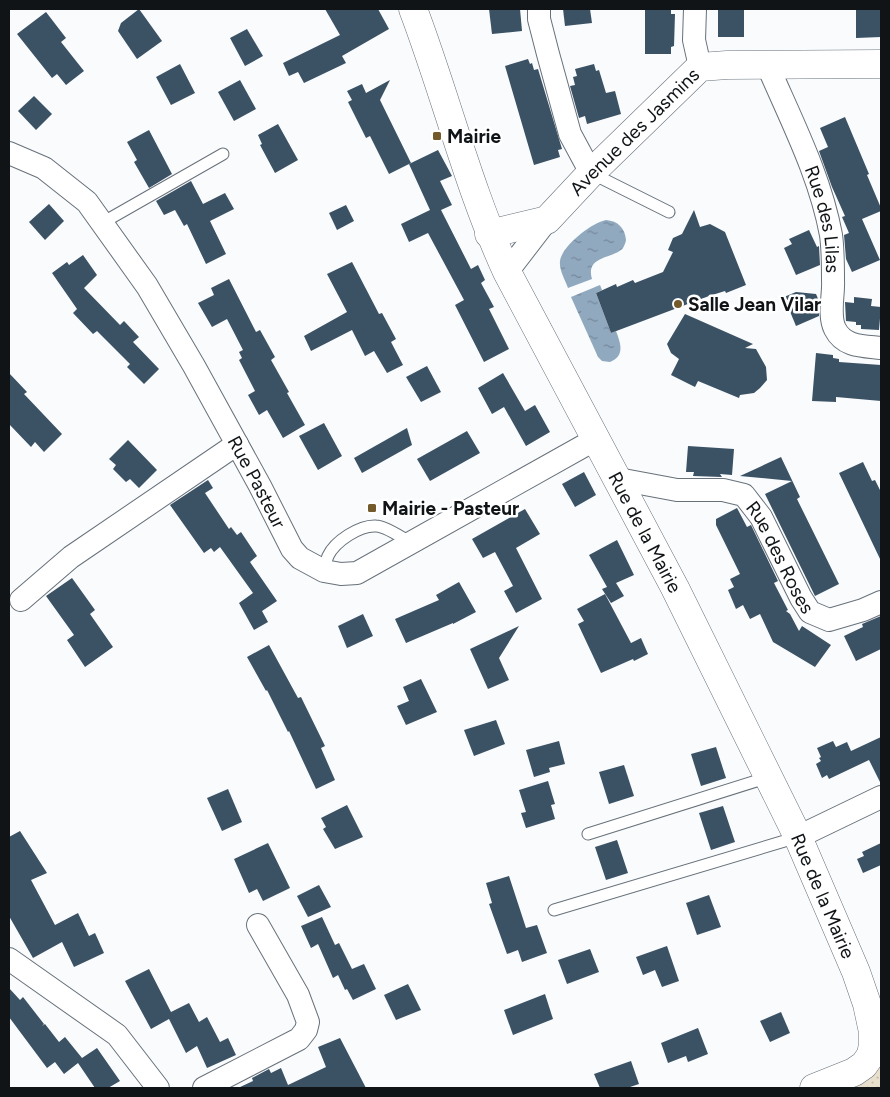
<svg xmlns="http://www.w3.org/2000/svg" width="890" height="1097" font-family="Figtree,sans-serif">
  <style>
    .park { fill: url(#park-dots) }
    .water { fill: url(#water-ripples) }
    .building { fill: #3b5164 }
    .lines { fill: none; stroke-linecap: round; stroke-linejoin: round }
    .lane-casing { stroke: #68717a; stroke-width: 13 }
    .street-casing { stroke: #68717a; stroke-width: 24 }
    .secondary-casing { stroke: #68717a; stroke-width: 29 }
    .lane { stroke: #fff; stroke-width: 11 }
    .street { stroke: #fff; stroke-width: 22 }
    .secondary { stroke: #fff; stroke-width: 28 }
    .poi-dot { fill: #735a2b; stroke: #fff; stroke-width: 2 }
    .labels { text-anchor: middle; stroke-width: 5; stroke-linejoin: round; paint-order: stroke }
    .street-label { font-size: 19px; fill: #101417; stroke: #fff }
    .poi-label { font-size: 19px; font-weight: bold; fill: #101417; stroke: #fff; text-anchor: start }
  </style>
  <defs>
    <pattern id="park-dots" width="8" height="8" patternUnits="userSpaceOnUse" patternTransform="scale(1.25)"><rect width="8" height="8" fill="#e9dfcd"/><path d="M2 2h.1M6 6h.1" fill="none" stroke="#c7beaf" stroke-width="1.8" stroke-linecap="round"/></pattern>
    <pattern id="water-ripples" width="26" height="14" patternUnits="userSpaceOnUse" patternTransform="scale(1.25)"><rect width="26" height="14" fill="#91a9bf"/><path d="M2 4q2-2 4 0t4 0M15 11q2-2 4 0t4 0" fill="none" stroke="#75889a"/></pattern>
  </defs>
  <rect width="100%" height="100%" fill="#f9fbfd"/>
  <path class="park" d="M881 1058V1088H829Z"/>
  <g class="water">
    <path d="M606 220C618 221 625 228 626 240 626 242 624 246 623 248 614 259 585 255 592 279L568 288C565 280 559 270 560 261 562 246 591 223 606 220Z"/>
    <path d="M600 285 602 290 596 293 611 333 616 331C621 344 625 356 610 362L602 361 598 357 571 297Z"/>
  </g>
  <g class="building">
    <path d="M139 9 162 41 137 59 118 31 121 23Z"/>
    <path d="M325 9H378L389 29 342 56 346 63 304 83 298 72 289 76 283 63 340 35Z"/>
    <path d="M489 9H520L522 31 492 34Z"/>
    <path d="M563 9H590L592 23 565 26Z"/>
    <path d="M645 9H671V14H675L674 46 671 47V54H645Z"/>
    <rect x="718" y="9" width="26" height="28"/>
    <path d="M856 9H881V37L856 38Z"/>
    <path d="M46 12 66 38 61 42 84 71 66 85 57 74 52 78 17 34Z"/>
    <path d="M247 29 263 56 245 66 230 38Z"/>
    <path d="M528 59 530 64 532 63 534 70 538 69 562 149 558 150 560 157 534 165 505 66Z"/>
    <path d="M180 64 195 93 171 105 156 77Z"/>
    <path d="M594 64 596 71 599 70 606 93 615 91 621 114 587 124 585 116 579 118 570 86 575 85 573 77 577 76 575 69Z"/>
    <path d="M240 80 256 109 234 121 218 92Z"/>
    <path d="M390 80 380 100 411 163 389 174 370 136 366 138 348 102 352 100 347 91 362 84 366 93Z"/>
    <path d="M34 96 52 114 36 130 18 111Z"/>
    <path d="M845 117 869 174 867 175 881 208V211L862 219 880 260 852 272 846 259 844 235 849 233 842 217 845 216 832 187 819 151 828 147 820 128Z"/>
    <path d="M278 124 298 160 275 173 260 145 262 144 258 135Z"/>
    <path d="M149 130 172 174 149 188 134 162 137 160 127 142Z"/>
    <path d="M438 150 452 176 440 181 452 205 441 210 471 269 478 265 485 280 481 283 494 307 489 309 509 349 484 362 455 305 464 300 428 233 409 242 401 224 430 210 409 164Z"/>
    <path d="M191 181 203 204 225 193 234 209 210 221 226 254 206 264 187 224 184 226 175 210 164 215 156 201Z"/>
    <path d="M49 204 64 221 45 240 29 222Z"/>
    <path d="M346 205 354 221 337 230 329 213Z"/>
    <path d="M694 210 700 227 710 224 725 232 746 285 726 293 725 291 709 296 611 333 596 293 616 284 617 287 633 280 635 283 663 272 673 252 668 250 673 238 682 234Z"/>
    <path d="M809 230 817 247 819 246 820 265 796 275 784 248 792 244 789 239Z"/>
    <path d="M83 255 97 275 84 288 120 325 124 321 139 337 133 342 159 369 144 384 127 367 130 364 97 331 93 334 73 313 77 309 52 273 67 262 69 265Z"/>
    <path d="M352 262 379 314 382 313 396 339 391 342 403 365 387 373 374 351 365 356 352 330 311 351 304 336 347 312 327 274Z"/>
    <path d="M229 279 256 332 260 330 275 357 271 360 289 392 287 393 305 425 283 438 267 410 259 415 248 395 255 391 239 360 242 358 239 352 243 350 227 319 212 327 198 303 214 295 211 288Z"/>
    <path d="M796 292 816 294 819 301V316L796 326 784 297Z"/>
    <path d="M854 297 872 299 871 306 881 307 879 330 861 329V325H856V322L846 321 845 302 854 303Z"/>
    <path d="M685 314 753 344 745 348 756 349 766 367 767 380 760 388 754 393 740 395 739 398 698 381 695 387 671 375 679 359 671 353 667 344Z"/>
    <path d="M816 353 833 355V358L839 359V362L881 365V401L836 397V402L812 401Z"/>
    <path d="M427 366 441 392 421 402 406 377Z"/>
    <path d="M9 373 27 392 24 394 62 434 44 452 35 442 31 447 9 424Z"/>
    <path d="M503 373 525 411 535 405 550 432 526 446 504 407 492 414 478 388Z"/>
    <path d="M324 423 342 456 318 470 299 436Z"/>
    <path d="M407 428 412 445 362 473 354 458Z"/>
    <path d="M467 431 480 453 430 481 417 459Z"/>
    <path d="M128 440 157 470 139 488 130 479 126 482 113 469 116 465 109 459Z"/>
    <path d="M688 446 734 449 732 475 720 474 722 477 693 476 694 472H686Z"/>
    <path d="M781 457 800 497 797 499 839 584 815 596 765 494 792 481 740 476Z"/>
    <path d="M863 462 872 481 875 480 881 492V561L839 473Z"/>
    <path d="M584 472 596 495 575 507 562 484Z"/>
    <path d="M208 480 213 488 205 493 229 529 231 527 237 535 241 532 257 556 250 562 277 601 262 611 268 622 254 630 239 603 253 593 220 547 214 552 211 548 204 553 170 505Z"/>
    <path d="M737 508 747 527 751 525 778 581 774 583 788 610 786 611 790 614 799 631 802 626 831 645 815 667 773 642 760 614 750 619 743 605 736 609 728 590 734 587 730 579 740 574 716 525V519Z"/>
    <path d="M525 509 540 534 516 548 542 599 516 613 504 591 513 586 495 552 483 558 472 539Z"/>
    <path d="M617 540 634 575 616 583 624 596 611 603 602 589 607 587 589 555Z"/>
    <path d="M72 578 95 610 90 614 113 647 85 667 67 640 74 635 46 596Z"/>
    <path d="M459 582 476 612 453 624V623L406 643 395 619 439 600 436 595Z"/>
    <path d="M605 594 631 643 641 638 648 654 634 661 633 659 601 673 578 624 584 621 577 609Z"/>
    <path d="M363 614 373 636 347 648 338 626Z"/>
    <path d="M881 616V649L856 661 844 636 863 627 862 624Z"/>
    <path d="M519 626 499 658 509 680 488 689 470 649Z"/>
    <path d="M269 645 298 698 301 697 325 746 321 748 335 780 316 789 289 731 288 732 267 690 266 691 247 657Z"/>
    <path d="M421 679 437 712 406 725 397 706 409 701 403 687Z"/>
    <path d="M496 720 505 744 474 756 464 730Z"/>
    <path d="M881 737V784L869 760 829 779 827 775 822 778 816 764 821 761 819 758 821 757 817 748 833 741 836 747 847 742 851 751Z"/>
    <path d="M559 741 565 764 549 768 550 772 534 777 526 750Z"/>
    <path d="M716 747 726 778 701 786 691 754Z"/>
    <path d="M624 765 634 796 609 804 599 772Z"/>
    <path d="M548 781 555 804 551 805 555 819 526 828 521 813 526 812 519 790Z"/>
    <path d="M228 789 242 822 222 831 207 798Z"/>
    <path d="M347 805 363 837 335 849 323 829 326 827 321 818Z"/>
    <path d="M723 806 735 842 711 850 699 813Z"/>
    <path d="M20 831 47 873 31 880 55 925 78 913 89 936 95 933 104 953 74 967 62 942 33 958 9 916V837Z"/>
    <path d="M617 840 628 873 606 880 595 847Z"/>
    <path d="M268 843 290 888 263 901 257 889 249 893 234 859Z"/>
    <path d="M881 843V865L863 873 857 859 864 856 862 852Z"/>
    <path d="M509 876 526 928 537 925 547 953 522 962 518 950 507 954 489 904 492 903 486 883Z"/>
    <path d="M319 885 331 907 308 917 297 896Z"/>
    <path d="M709 895 721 927 697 935 686 903Z"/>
    <path d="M322 917 335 945 339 943 352 969 364 964 376 989 353 1000 347 989 345 990 338 975 333 978 318 944 311 948 301 926Z"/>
    <path d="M667 946 679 981 662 987 655 970 643 975 636 957Z"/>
    <path d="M590 949 599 972 567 984 558 960Z"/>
    <path d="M149 969 171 1012 189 1003 199 1022 207 1017 220 1042 228 1038 236 1055 207 1068 197 1046 186 1053 169 1019 151 1029 125 981Z"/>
    <path d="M408 984 421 1010 396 1020 384 995Z"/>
    <path d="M9 988 20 1000 23 997 44 1024 42 1026 45 1024 59 1042 65 1037 82 1058 97 1048 120 1081 108 1088H95L78 1063 64 1074 55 1062 47 1068 9 1017Z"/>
    <path d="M545 994 553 1019 513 1035 504 1010Z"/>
    <path d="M781 1012 790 1033 770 1042 760 1021Z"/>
    <path d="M698 1028 708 1054 688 1062 686 1056 668 1063 661 1043Z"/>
    <path d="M340 1038 366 1088H238L253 1081 252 1078 269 1069 271 1073 281 1068 288 1085 326 1067 318 1047Z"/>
    <path d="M631 1061 639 1084 627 1088H600L594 1074Z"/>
  </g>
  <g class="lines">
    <g class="lane-casing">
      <g id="lane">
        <path d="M591 173 669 212"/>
        <path d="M102 223 223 154"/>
        <path d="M324 571C325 566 326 561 328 556 335 541 360 525 376 526 385 526 403 538 411 543"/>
        <path d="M588 834 769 777"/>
        <path d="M554 910 798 837"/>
      </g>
    </g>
    <g class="street-casing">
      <g id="street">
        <path d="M539 9V19L548 54 570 134 591 173"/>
        <path d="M695 9 694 40 700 67"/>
        <path id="s1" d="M767 64C791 120 820 175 831 235 833 249 833 266 833 280 834 295 828 315 835 329 844 347 863 346 881 348"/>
        <path id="s2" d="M9 153 44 168 87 202 147 286 194 366 260 486 292 549 300 558 324 571 341 574 357 573 596 439"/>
        <path d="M507 272 547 220"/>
        <path id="s3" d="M618 479 677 490H723L744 495 761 517 801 598 810 612 829 620 863 610 881 602"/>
        <path d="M21 600 71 557 237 444"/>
        <path d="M798 837 881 797"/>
        <path d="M9 959 117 1035 158 1088"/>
        <path d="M204 1088 299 1039 306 1030 308 1022 298 995 258 925"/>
      </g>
    </g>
    <g class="secondary-casing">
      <g id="secondary">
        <path id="s4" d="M413 9C446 96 468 187 507 272L675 588 798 837 856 972 867 1004 873 1032V1044L871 1055"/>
        <path id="s5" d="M489 234 547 220 591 173 700 67 727 65 881 64"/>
        <path d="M814 1088 854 1072 864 1065 871 1055 881 1051"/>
      </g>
    </g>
    <use href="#lane" class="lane"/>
    <use href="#street" class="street"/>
    <use href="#secondary" class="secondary"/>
  </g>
  <g class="poi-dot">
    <rect x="432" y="131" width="10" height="10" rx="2.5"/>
    <circle cx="678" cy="304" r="5"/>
    <rect x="367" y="503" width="10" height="10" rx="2.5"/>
  </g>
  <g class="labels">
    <g class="street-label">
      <text dy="7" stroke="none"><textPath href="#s5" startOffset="184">Avenue des Jasmins</textPath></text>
      <text dy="7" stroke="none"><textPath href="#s1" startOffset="166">Rue des Lilas</textPath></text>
      <text dy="7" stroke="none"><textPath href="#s2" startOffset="421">Rue Pasteur</textPath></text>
      <text dy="7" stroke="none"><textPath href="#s4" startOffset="574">Rue de la Mairie</textPath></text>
      <text dy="7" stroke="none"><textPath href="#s3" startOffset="200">Rue des Roses</textPath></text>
      <text dy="7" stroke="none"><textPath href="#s4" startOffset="979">Rue de la Mairie</textPath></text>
    </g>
    <g class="poi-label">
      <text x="447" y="143">Mairie</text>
      <text x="688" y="311">Salle Jean Vilar</text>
      <text x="382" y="515">Mairie - Pasteur</text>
    </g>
  </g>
  <rect width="890" height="1097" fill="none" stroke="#101417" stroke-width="20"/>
</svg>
